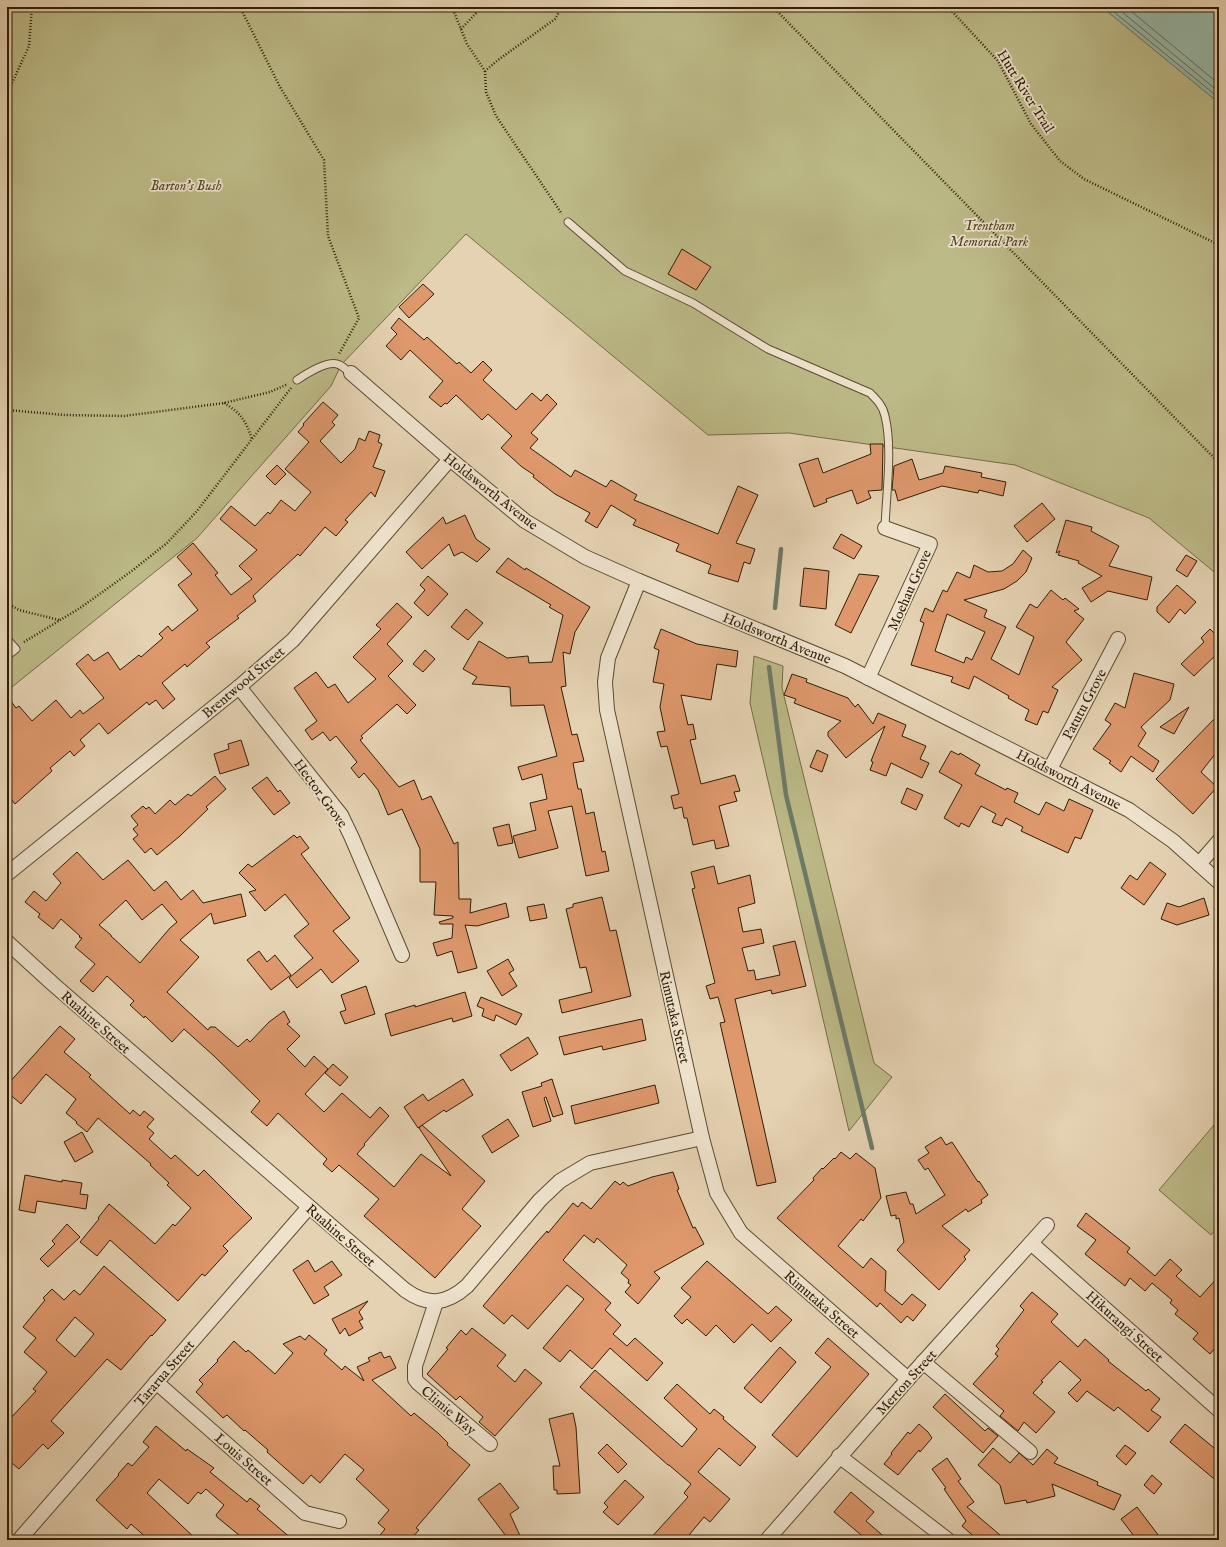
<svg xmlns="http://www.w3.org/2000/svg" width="1226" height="1547" font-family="'IM FELL English',serif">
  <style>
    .green { fill: #bcba87; stroke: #756c46 }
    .water { fill: #97b8a7; stroke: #6d7a67 }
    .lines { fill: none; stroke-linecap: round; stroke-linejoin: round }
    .shore { stroke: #626b56; stroke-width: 1 }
    .stream { stroke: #6d7a67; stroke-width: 4.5 }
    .building { fill: #de986c; stroke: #2e1e06; fill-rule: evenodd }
    .lane-casing { stroke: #5c4b31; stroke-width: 9 }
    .street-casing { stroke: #5c4b31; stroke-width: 16 }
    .path { stroke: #2e1e06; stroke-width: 2.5; stroke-dasharray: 1 2; stroke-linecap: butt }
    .lane { stroke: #eee2cd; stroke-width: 7 }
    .street { stroke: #eee2cd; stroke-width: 14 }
    .labels { text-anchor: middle; stroke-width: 3.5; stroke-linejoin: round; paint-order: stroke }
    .street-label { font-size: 14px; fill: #2e1e06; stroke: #eee2cd }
    .park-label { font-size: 14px; font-style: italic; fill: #524526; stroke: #eee2cd }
  </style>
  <rect width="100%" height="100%" fill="#e5d2b2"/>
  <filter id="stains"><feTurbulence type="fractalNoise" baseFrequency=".005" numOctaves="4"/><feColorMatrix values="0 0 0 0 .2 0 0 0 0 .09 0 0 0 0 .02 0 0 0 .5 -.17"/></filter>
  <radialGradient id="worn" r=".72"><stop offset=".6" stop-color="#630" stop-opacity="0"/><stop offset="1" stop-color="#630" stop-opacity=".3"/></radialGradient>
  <g class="green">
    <path d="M7 7H1102L1219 103V576L1149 518 1015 465 789 433 708 435 466 234 341 365 331 386 197 538 7 691Z"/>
    <path d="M754 656 783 666 782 688 874 1063 892 1077 849 1131 750 703Z"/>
    <path d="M1219 1119V1225L1211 1235 1159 1190Z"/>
  </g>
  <path class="water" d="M1102 7H1219V103Z"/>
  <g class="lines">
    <g class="shore">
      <path d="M1108 7 1219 98"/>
      <path d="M1116 7 1219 92"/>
      <path d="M1126 7 1219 84"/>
    </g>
    <g class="stream">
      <path d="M775 608 781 549"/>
      <path d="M769 667 786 795 872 1148"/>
    </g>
  </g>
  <g class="building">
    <path d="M682 249 711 267 696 290 668 274Z"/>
    <path d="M423 284 434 294 409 318 399 307Z"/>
    <path d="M399 318 424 340 427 337 457 364 459 362 471 373 483 361 492 370 483 380 516 410 532 393 541 401 547 394 557 404 531 433 538 439 530 448 571 477 575 470 606 487 611 480 637 495 634 500 718 534 738 486 758 495 736 543 755 549 750 564 744 562 738 582 708 573 711 565 676 551 679 544 633 525 636 520 611 505 597 528 585 521 590 513 555 494 533 477 534 475 522 467 501 448 512 436 488 414 482 420 456 395 447 404 445 403 441 407 429 397 443 381 410 350 401 360 386 346 397 334 391 328Z"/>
    <path d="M323 402 338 415 332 422 335 425 320 441 341 463 355 449 359 438 365 441 369 431 380 435 378 442 382 444 373 467 385 471 375 497 371 492 345 520 348 522 336 536 325 527 300 556 298 554 253 596 256 601 237 616 239 618 206 643 210 647 187 667 185 664 162 683 175 699 163 709 156 700 149 705 147 702 108 734 99 723 80 740 85 746 74 756 70 751 50 768 52 771 15 804 7 794V696L16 708 19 706 32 721 56 700 71 718 80 710 83 714 104 698 76 664 88 654 94 661 108 652 120 670 139 655 141 657 163 638 159 634 168 626 172 631 198 610 178 585 192 574 177 557 193 543 218 573 215 575 231 595 252 579 239 566 257 550 220 519 231 506 255 526 268 512 270 514 281 500 295 511 311 492 285 469 309 442 298 432 304 425 303 424Z"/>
    <path d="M870 444H883L882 490 868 491 871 498 857 504 852 490 826 499 827 502 814 507 799 464 818 458 823 473 871 454Z"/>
    <path d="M912 459 919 480 943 473 945 466 982 473 981 477 1006 482 1003 496 979 490 978 493 942 486 898 501 895 490H892L894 466Z"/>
    <path d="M277 465 286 474 275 485 266 476Z"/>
    <path d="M1042 503 1055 519 1027 542 1014 526Z"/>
    <path d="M465 515 476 539 490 549 477 562 462 552 454 556 449 544 422 569 406 552 443 517 446 524Z"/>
    <path d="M1066 520 1092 527 1091 531 1119 546 1109 566 1152 577 1147 600 1108 591 1091 602 1082 588 1102 576 1078 563 1079 561 1058 555 1060 551 1056 553Z"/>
    <path d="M841 534 862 546 854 559 833 548Z"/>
    <path d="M1023 550 1032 558 1026 572 1017 581 1004 589 964 600 987 610 984 617 1006 627 991 659 1019 675 1034 637 1016 627 1030 604 1037 608 1051 590 1063 600 1065 598 1079 609 1074 611 1084 619 1066 642 1082 660 1052 687 1058 690 1048 713 1043 711 1037 725 1025 720 1029 710 1008 698 1009 696 974 676 969 689 951 682 953 677 911 665 924 623 920 621 925 608 933 612 943 590 947 592 957 572 970 578 974 565 988 572 1002 571 1013 564ZM947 614 985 632 972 660 966 657 964 663 935 651Z"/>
    <path d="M1186 555 1197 561 1187 577 1176 570Z"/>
    <path d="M508 558 525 570 526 568 590 607 575 632 570 654 563 652 566 686 561 687 572 735 577 734 584 761 573 763 578 789H581L586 814 594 812 602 852 605 851 609 871 586 876 572 806 548 811 558 848 519 858 513 836 536 830 530 803 547 799 542 774 522 780 518 767 557 756 544 705 511 706 510 687 472 684 477 677 463 669 479 641 507 658 528 656 529 663 552 662 563 615 549 607 551 605 496 572Z"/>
    <path d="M804 568 829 571 826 609 800 606Z"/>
    <path d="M859 574 879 576 851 633 835 625Z"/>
    <path d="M428 576 448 594 428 616 414 603 425 590 420 585Z"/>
    <path d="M1177 585 1196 602 1185 614 1180 609 1169 623 1157 612V607Z"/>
    <path d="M397 603 412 617 387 644 403 661 388 676 416 705 407 714 397 704 361 736 363 738 360 740 399 787 414 780 422 800 431 796 454 844 458 842 459 899H471L470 913 506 903 509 917 477 926 465 925 477 968 458 973 452 951 437 956 433 943 452 938 453 924H440L439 922 453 918V916L434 915 436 882H420V849L402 809 388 815 378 790 364 773 359 778 351 768 357 762 336 736 330 741 323 732 312 740 305 730 317 721 294 688 316 672 328 688 335 684 348 703 376 679 353 657 381 629 376 625Z"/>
    <path d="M466 609 483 623 468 640 451 627Z"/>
    <path d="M661 629 697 644 738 651 736 667 717 664 711 700 681 695 688 725 693 724 696 739 690 740 701 784 735 775 740 791 734 792 737 801 719 806 729 846 716 849 714 840 693 845 687 818H684L682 807 674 809 671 796 679 794 667 746 661 747 657 732 665 731 660 707 664 684 653 682 659 650 654 648Z"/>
    <path d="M1210 629 1219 638V652L1194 676 1181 664 1204 642 1201 638Z"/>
    <path d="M425 650 435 659 423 672 413 664Z"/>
    <path d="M1134 673 1174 684 1170 700 1141 727 1146 733 1138 746 1159 761 1153 772 1131 756 1121 772 1109 763 1111 761 1093 749 1111 724 1105 720 1115 703 1125 708Z"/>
    <path d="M792 674 807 679 806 682 814 685 848 698 855 707 858 704 873 724 878 713 906 725 902 736 926 746 920 759 929 763 922 778 891 763 886 776 870 770 873 762 871 761 885 726 846 758 828 736V732L841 721 794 703 796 699 784 695Z"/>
    <path d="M1189 707 1174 734 1160 727Z"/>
    <path d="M1219 714V749L1201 772 1217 787 1193 814 1156 779Z"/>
    <path d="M241 740 249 765 220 774 214 754 229 749 228 744Z"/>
    <path d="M817 750 828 755 822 772 810 767Z"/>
    <path d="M951 751 959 755 960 753 980 765 975 774 1006 790 1007 788 1018 793 1014 802 1039 815 1046 802 1064 811 1069 799 1093 810 1081 839 1075 837 1068 853 1021 831 1023 827 1006 818 1002 826 992 822 996 814 981 806 969 827 961 823 959 827 944 818 962 785 939 772Z"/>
    <path d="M215 776 226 789 206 807 208 809 180 836 157 855 151 848 145 853 133 839 138 835 133 829 138 825 131 816 143 806 146 809 149 807 155 814 170 800 175 805 188 794 191 796Z"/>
    <path d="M267 777 278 792 280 790 290 803 274 815 252 788Z"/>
    <path d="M907 788 923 795 916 810 901 803Z"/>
    <path d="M509 824 513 843 498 846 493 828Z"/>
    <path d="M294 835 297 838 300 836 309 848 301 854 350 918 333 931 359 961 332 983 321 969 297 988 289 978 313 958 294 936 309 924 285 894 265 911 249 892 256 890 239 873 248 864 252 867Z"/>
    <path d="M77 852 103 880 128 860 154 891 166 881 181 900 193 890 203 903 241 894 246 916 214 924 211 913 180 940 199 957 167 992 208 1030 210 1027H215L238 1047 247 1039 250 1042 269 1022 284 1011 290 1022 287 1024 300 1036 287 1049 305 1067 314 1056 328 1069 305 1094 324 1112 342 1093 370 1118 380 1107 389 1116 364 1144 365 1145 357 1154 394 1187 421 1154 451 1176 419 1128 422 1125 485 1181 462 1209 481 1226 435 1278 364 1216 379 1199 339 1165 332 1172 323 1164 327 1159 278 1113 267 1126 251 1112 260 1101 214 1056 184 1029 172 1042 145 1016 144 1018 130 1005 134 1001 107 976 93 992 80 981 95 964 75 947 82 938 79 937 80 936 61 919 53 929 38 917 40 914 25 902 34 891 46 901 61 883 53 874ZM126 900 142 920 162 904 177 922 170 928 140 963 111 936V935L99 925Z"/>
    <path d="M1150 862 1166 874 1144 905 1121 888 1130 875 1137 880Z"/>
    <path d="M714 866 718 884 750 875 755 903 738 908 743 932 761 929 764 943 742 948 748 971 754 970 756 980 780 975 773 946 795 941 806 986 772 994 771 990 735 999 776 1182 757 1186 720 1023 725 1022 718 997 710 999 706 986 715 983 692 889 695 888 691 872Z"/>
    <path d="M602 897 610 931 616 930 631 996 562 1013 559 1000 592 992 586 967 580 968 566 909 573 907V904Z"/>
    <path d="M1204 898 1209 915 1177 925 1161 919 1167 903 1179 907Z"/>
    <path d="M544 904 547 918 530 921 527 907Z"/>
    <path d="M259 951 267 962 275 955 291 975 271 990 247 960Z"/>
    <path d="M508 959 514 970 509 973 517 986 502 996 487 971Z"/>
    <path d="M366 986 375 1014 345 1024 340 1012 346 1010 341 995Z"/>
    <path d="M465 992 472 1016 453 1022 452 1018 391 1036 385 1014 415 1005V1007Z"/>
    <path d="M481 997 522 1014 516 1025 496 1015 494 1021 482 1016 484 1009 477 1006Z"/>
    <path d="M642 1019 646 1040 603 1050 602 1046 564 1055 559 1037Z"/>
    <path d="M60 1026 75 1039 64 1052 91 1075 89 1077 130 1114 133 1110 140 1116 144 1111 154 1119 147 1127 154 1133 149 1139 171 1159 175 1155 198 1176 204 1170 252 1218 223 1246 228 1251 205 1276 202 1274 178 1301 110 1240 97 1256 80 1242 99 1219 98 1218 109 1204 155 1244 173 1224 175 1226 191 1208 167 1185 169 1183 150 1165 151 1164 98 1118 87 1132 76 1123 77 1122 66 1113 76 1099 46 1074 21 1104 7 1092V1085Z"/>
    <path d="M528 1037 538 1054 511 1071 500 1055Z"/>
    <path d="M333 1064 348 1077 340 1086 325 1073Z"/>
    <path d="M463 1079 473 1095 446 1112 444 1110 418 1128 404 1107 423 1094 428 1101Z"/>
    <path d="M552 1079 563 1114 553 1117 546 1097 544 1098 551 1121 533 1127 522 1092 542 1086 541 1083Z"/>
    <path d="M655 1085 659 1103 575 1124 571 1106Z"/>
    <path d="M508 1119 519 1136 492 1153 482 1136Z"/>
    <path d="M82 1132 93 1152 75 1162 64 1142Z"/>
    <path d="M941 1137 946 1145 952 1142 978 1182 979 1181 988 1195 981 1200 982 1203 968 1212 966 1209 942 1226 970 1250 964 1257 966 1259 939 1290 897 1250 904 1242 899 1218 896 1219V1215L891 1216 886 1196 906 1192 910 1204H913L916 1214 945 1195 928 1168 925 1170 918 1160 929 1153 925 1147Z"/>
    <path d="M841 1152 850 1159 856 1153 875 1168 881 1198 863 1221 861 1219 838 1246 863 1268 871 1258 886 1271 885 1291 902 1305 912 1294 926 1305 913 1321 907 1316 901 1323 880 1303 877 1307 777 1218 814 1180 813 1178 822 1168 823 1169 834 1158 835 1159Z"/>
    <path d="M673 1172 679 1189 677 1190 693 1228 695 1227 704 1244 654 1272 660 1278 638 1304 625 1292 631 1285 628 1283 629 1280 621 1273 627 1265 597 1238 594 1243 584 1235 563 1260 611 1303 605 1310 621 1325 613 1334 627 1346 635 1338 663 1363 647 1381 610 1348 592 1369 570 1350 560 1362 543 1348 584 1299 567 1285 528 1329 512 1315 504 1324 483 1306 538 1241 547 1231 548 1233 573 1203 578 1207 582 1202 591 1209 615 1181 620 1185 623 1182 628 1186 652 1177Z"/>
    <path d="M25 1175 62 1182V1180L82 1183 80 1194 88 1195 86 1209 37 1201 35 1213 19 1210Z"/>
    <path d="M1086 1213 1130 1248 1127 1252 1155 1276 1170 1259 1182 1270 1176 1276 1200 1297 1219 1276V1343L1210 1354 1193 1339 1198 1333 1175 1314 1178 1310 1170 1303 1172 1300 1152 1283 1145 1291 1130 1278 1125 1286 1085 1254 1096 1240 1077 1226Z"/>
    <path d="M67 1224 80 1237 48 1267 40 1259 55 1244 52 1241Z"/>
    <path d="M308 1260 315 1272 332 1261 342 1275 324 1287 329 1295 314 1304 293 1270Z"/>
    <path d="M707 1261 768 1314 776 1306 792 1320 771 1342 752 1324 734 1343 716 1325 706 1336 687 1319 682 1324 674 1316 691 1297 681 1288Z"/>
    <path d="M104 1266 166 1320 152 1336 151 1335 121 1370 107 1359 51 1421 64 1433 48 1449 43 1444 19 1469 7 1459V1422L36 1391 33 1389 47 1372 24 1352 36 1338 23 1327 45 1300 43 1298 52 1289 64 1300 74 1290 80 1295ZM75 1317 94 1334 75 1357 56 1340Z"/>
    <path d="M1032 1292 1058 1314 1051 1322 1078 1347 1085 1339 1109 1360 1108 1361 1146 1391 1148 1389 1160 1399 1151 1410 1161 1417 1148 1432 1118 1407 1114 1411 1087 1391 1077 1402 1068 1393 1081 1380 1060 1361 1041 1381 1043 1382 1033 1393 1055 1412 1036 1433 1024 1422 1018 1431 1000 1416 1004 1411 973 1384 998 1356 995 1354 999 1349 996 1346 1024 1310 1020 1306Z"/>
    <path d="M368 1301 359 1312 363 1319 359 1321 363 1328 349 1336 345 1328 340 1334 332 1319Z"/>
    <path d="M472 1328 506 1355 497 1366 515 1382 525 1369 542 1383 495 1436 479 1422 483 1417 460 1396 456 1400 427 1374 448 1349 446 1348 461 1330 466 1335Z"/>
    <path d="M309 1335 327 1350 324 1354 342 1370 345 1366 364 1381 357 1367 370 1361 368 1358 381 1352 384 1358 390 1356 396 1368 372 1380 411 1416 414 1413 438 1433 448 1443 447 1445 470 1465 416 1528 419 1530 410 1540H376L385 1529 378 1523 389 1510 356 1479 364 1470 345 1454 320 1483 311 1475 303 1484 267 1452 268 1450 245 1430 244 1431 227 1415 223 1418 196 1392 203 1384 199 1380 218 1361 217 1360 234 1341 246 1352 248 1350 275 1374 293 1353 283 1344 300 1336 305 1340Z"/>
    <path d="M828 1338 869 1374 797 1457 772 1435 831 1367 815 1353Z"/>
    <path d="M780 1347 796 1362 761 1403 744 1388Z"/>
    <path d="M595 1370 682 1447 697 1429 664 1398 677 1384 710 1414 714 1409 724 1417 723 1419 756 1447 740 1466 719 1448 698 1472 730 1499 710 1522 704 1517 685 1540H649L688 1497 684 1493 691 1484 669 1465H668L580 1387Z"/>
    <path d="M945 1394 985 1431 988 1428 998 1436 983 1453 933 1407Z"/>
    <path d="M573 1413 576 1427 580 1493 557 1494V1490H554L553 1466H560L549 1419Z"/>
    <path d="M919 1424 928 1432 932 1438 920 1452 919 1450 898 1475 884 1464 892 1454 891 1453 908 1432 910 1434Z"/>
    <path d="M1185 1424 1219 1452V1483L1170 1442Z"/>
    <path d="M156 1426 186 1451 187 1449 214 1468 210 1472 247 1502 250 1498 260 1506 257 1509 293 1540H245L217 1517 216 1515 224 1505 206 1489 201 1494 198 1492 188 1504 159 1479 147 1493 197 1540H149L131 1524 127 1529 96 1500 119 1475 118 1474 128 1463 132 1466 149 1447 143 1442Z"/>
    <path d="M607 1444 627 1464 618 1473 598 1453Z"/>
    <path d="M1125 1445 1136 1453 1126 1465 1116 1456Z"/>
    <path d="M993 1448 1010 1463 1019 1453 1033 1465 1047 1449 1058 1458 1054 1463 1098 1482 1097 1485 1121 1495 1114 1510 1052 1484 1055 1496 1027 1503 1026 1500 1005 1504 1000 1485 978 1465Z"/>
    <path d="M947 1458 961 1479 958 1481 974 1502 967 1507 1006 1540H978L962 1526 966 1521 944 1489 946 1488 932 1469Z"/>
    <path d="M1152 1475 1162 1484 1154 1494 1144 1485Z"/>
    <path d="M625 1480 644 1497 618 1525 603 1512 608 1507 604 1503Z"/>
    <path d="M500 1483 519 1508 510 1514 522 1540H509L478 1499Z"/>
    <path d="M851 1492 874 1512 866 1521 888 1540H867L834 1512Z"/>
    <path d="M1137 1507 1162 1540H1137L1121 1519Z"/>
  </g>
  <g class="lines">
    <g class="lane-casing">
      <g id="lane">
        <path d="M568 222 625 271 693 303 768 349 870 393C877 400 883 406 885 416 893 448 886 495 885 528"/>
        <path d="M297 380C306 374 327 361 337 364 342 365 346 370 351 373"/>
        <path d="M7 639 16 649 7 656"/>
      </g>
    </g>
    <g class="street-casing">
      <g id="street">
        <path d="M351 373 450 459 525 521 585 557 639 581 845 666 1129 810 1173 841 1219 882"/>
        <path d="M639 581 608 658 605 682 607 710 702 1138 717 1193 741 1233 908 1379"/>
        <path d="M868 678 930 544 885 528"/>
        <path d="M239 687 341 815 352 838 402 955"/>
        <path d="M1050 769 1118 639"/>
        <path d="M1199 864 1219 841"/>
        <path d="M7 874 239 687 293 640 450 459"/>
        <path d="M7 942 53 984 405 1290C427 1306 446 1305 467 1286L540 1200 560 1181 590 1163 702 1138"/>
        <path d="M1031 1243 1219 1410"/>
        <path d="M436 1302 415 1366V1379L418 1383 490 1444"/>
        <path d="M923 1362 1030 1452"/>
        <path d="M156 1382 305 1513 339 1521"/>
        <path d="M839 1456 948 1540"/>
        <path d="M19 1540 309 1207"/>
        <path d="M767 1540 908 1379 1047 1225"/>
      </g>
    </g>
    <g class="path">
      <path d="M240 7 280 87 324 160 328 236 359 318 339 354"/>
      <path d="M452 7 467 44 485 71 498 60 555 19 562 7"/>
      <path d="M773 7 1219 463"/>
      <path d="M948 7 998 61 1031 124 1060 161 1084 179 1219 245"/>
      <path d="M461 29 482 7"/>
      <path d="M485 71 486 92 496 116 562 214"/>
      <path d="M7 94 29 46 32 7"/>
      <path d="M224 403C241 413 246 421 252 439"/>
      <path d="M7 410 65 415 124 416 224 403 270 392 288 384"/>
      <path d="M7 603 19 610 59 620"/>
      <path d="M24 642 80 608 133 570 167 543 197 511 291 388"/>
    </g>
    <use href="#lane" class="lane"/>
    <use href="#street" class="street"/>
  </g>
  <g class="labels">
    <g class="street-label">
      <text transform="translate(1026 91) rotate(58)" y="5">Hutt River Trail</text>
      <text transform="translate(491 491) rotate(38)" y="5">Holdsworth Avenue</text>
      <text transform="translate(909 590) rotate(-66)" y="5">Moehau Grove</text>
      <text transform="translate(777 638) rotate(22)" y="5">Holdsworth Avenue</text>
      <text transform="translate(243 682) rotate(-40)" y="5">Brentwood Street</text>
      <text transform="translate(1084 704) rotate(-62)" y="5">Patutu Grove</text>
      <text transform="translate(1069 779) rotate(27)" y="5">Holdsworth Avenue</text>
      <text transform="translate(321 793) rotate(54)" y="5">Hector Grove</text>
      <text transform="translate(675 1017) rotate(77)" y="5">Rimutaka Street</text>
      <text transform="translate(96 1022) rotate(41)" y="5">Ruahine Street</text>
      <text transform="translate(341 1235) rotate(41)" y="5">Ruahine Street</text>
      <text transform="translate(822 1304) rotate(41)" y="5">Rimutaka Street</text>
      <text transform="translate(1125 1326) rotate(42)" y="5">Hikurangi Street</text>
      <text transform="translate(164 1373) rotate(-49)" y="5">Tararua Street</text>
      <text transform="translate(906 1382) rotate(-48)" y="5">Merton Street</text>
      <text transform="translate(449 1410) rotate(40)" y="5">Climie Way</text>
      <text transform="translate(244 1459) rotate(41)" y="5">Louis Street</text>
    </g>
    <g class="park-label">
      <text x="186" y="190">Barton's Bush</text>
      <text x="989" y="230">Trentham<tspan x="989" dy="16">Memorial Park</tspan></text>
    </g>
  </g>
  <rect width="1226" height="1547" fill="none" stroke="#e5d2b2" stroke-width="24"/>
  <rect x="8" y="8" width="1210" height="1531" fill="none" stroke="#2e1e06" stroke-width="2"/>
  <rect x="12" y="12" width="1202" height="1523" fill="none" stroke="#2e1e06"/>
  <rect width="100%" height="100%" filter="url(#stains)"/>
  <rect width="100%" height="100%" fill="url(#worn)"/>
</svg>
